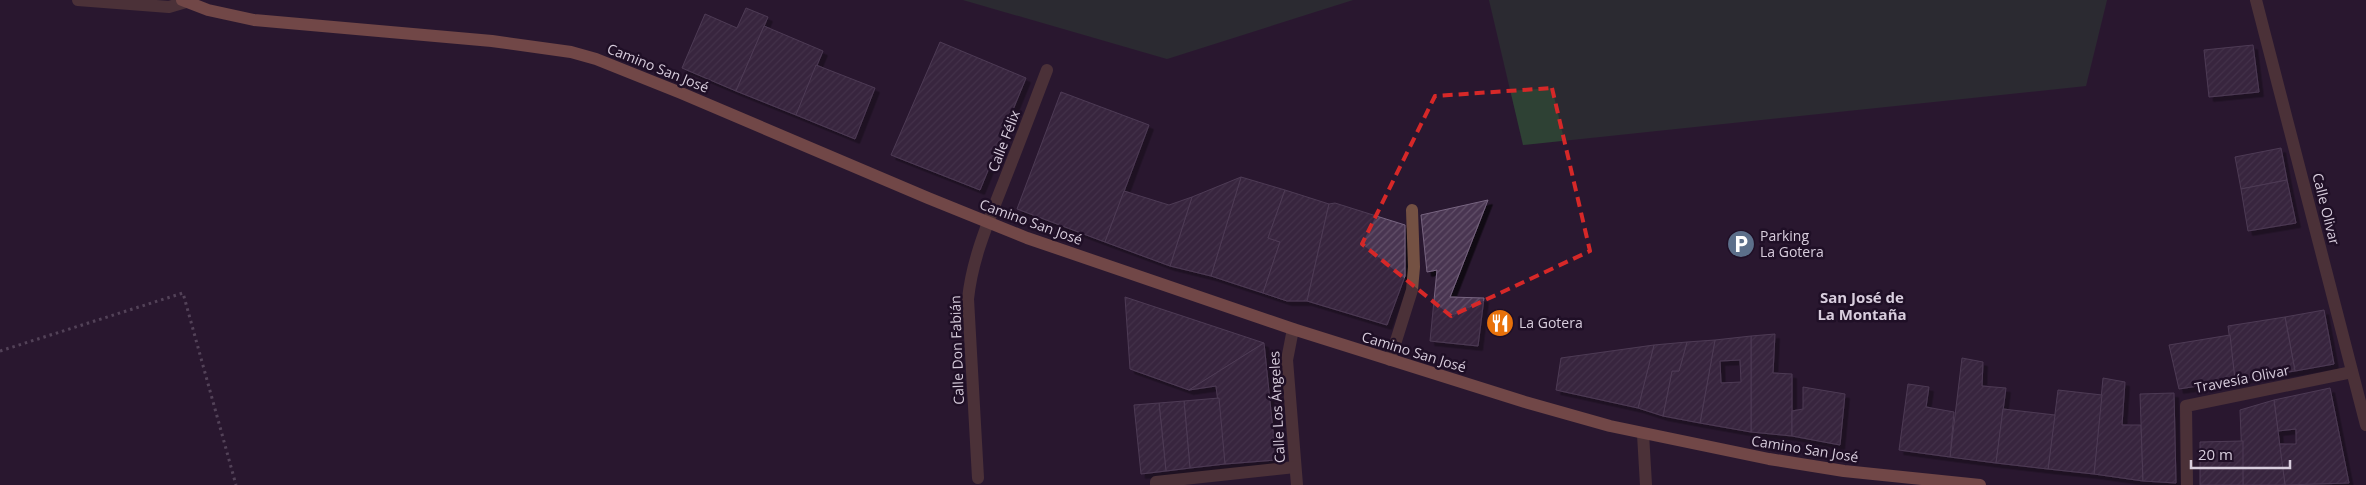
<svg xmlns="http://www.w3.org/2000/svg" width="2366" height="485" font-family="'Open Sans',sans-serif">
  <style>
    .green { fill: #2e4134 }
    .building { fill: url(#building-hatch); stroke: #786581; fill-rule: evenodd; filter: url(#shadow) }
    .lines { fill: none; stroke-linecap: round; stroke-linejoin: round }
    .path { stroke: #85778b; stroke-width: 3; stroke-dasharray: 2.5 4; stroke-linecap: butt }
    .minor { stroke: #745143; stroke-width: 12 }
    .major { stroke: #c78164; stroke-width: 12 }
    .marked { fill: none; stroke: #d62828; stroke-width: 4; stroke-dasharray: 10 6; stroke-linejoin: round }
    .labels { text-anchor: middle; stroke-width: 5; stroke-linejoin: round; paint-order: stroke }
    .street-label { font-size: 14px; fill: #d8cddd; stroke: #1f0f26 }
    .poi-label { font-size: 14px; fill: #d8cddd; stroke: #1f0f26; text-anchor: start }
    .neighbourhood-label { font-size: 15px; font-weight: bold; fill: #d8cddd; stroke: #1f0f26 }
  </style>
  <defs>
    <pattern id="building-hatch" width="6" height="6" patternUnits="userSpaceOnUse" patternTransform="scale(1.25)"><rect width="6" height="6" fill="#493551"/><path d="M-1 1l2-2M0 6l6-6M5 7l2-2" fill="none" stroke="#62516a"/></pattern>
    <filter id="shadow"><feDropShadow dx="4.5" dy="4.5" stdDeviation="0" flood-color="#0009"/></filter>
  </defs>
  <rect width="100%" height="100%" fill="#291830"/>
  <g class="green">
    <path d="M963 0H1353L1167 59Z"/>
    <path d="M1489 0H2107L2086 86 1523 145Z"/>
  </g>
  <g class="building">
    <path d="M746 8 768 17 736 91 682 68 705 14 737 28Z"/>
    <path d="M764 26 823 51 796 115 736 91Z"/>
    <path d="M940 42 1026 78 980 190 891 155Z"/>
    <path d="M2253 45 2259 92 2209 97 2204 50Z"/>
    <path d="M816 65 875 88 855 139 796 115Z"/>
    <path d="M1061 92 1149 125 1105 242 1017 209Z"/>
    <path d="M2281 148 2287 180 2241 189 2235 157Z"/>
    <path d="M1241 177 1285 190 1268 238 1280 242 1263 293 1211 276Z"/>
    <path d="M1241 177 1211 276 1170 266 1192 197Z"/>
    <path d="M2287 180 2296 223 2248 231 2241 189Z"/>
    <path d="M1285 190 1329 204 1307 301H1287L1263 293 1280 242 1268 238Z"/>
    <path d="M1124 191 1169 205 1192 197 1170 266 1105 242Z"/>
    <path d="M1488 200 1450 297 1484 298 1478 346 1430 341 1437 270 1427 272 1421 215Z"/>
    <path d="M1335 203 1405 225V276L1387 325 1307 301 1329 204Z"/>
    <path d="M1125 297 1264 343 1189 390 1130 369Z"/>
    <path d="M2324 310 2334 364 2295 371 2285 317Z"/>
    <path d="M2285 317 2295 371 2235 380 2228 326Z"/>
    <path d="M1775 334 1773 373 1792 374V436L1751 432V336Z"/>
    <path d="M2230 335 2235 380 2179 389 2169 345Z"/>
    <path d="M1751 336V432L1700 423 1715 340ZM1740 360 1741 382 1721 383 1720 361Z"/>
    <path d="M1715 340 1700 423 1663 416 1672 371H1679L1687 342Z"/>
    <path d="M1687 342 1679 371H1672L1663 416 1638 408 1654 345Z"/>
    <path d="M1264 343 1276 460 1225 464 1216 386 1189 390Z"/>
    <path d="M1654 345 1638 408 1556 390 1561 358Z"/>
    <path d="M1962 358 1983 362 1982 386 2006 388 1996 463 1950 457Z"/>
    <path d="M2103 378 2125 382 2122 425H2141L2143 481 2094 474Z"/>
    <path d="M1908 384 1929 387 1926 407 1954 412 1950 457 1899 450Z"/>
    <path d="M1803 387 1845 394 1840 445 1792 436V411L1803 409Z"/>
    <path d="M2330 388 2349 483 2285 485 2279 444H2296V429L2278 431 2274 400Z"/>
    <path d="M2058 390 2102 395 2094 474 2048 469Z"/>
    <path d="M2174 393 2176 483 2143 481 2140 394Z"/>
    <path d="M1219 398 1225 464 1190 468 1184 401Z"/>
    <path d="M2274 400 2285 485H2243L2240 410Z"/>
    <path d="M1184 401 1190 468 1166 471 1159 403Z"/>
    <path d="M1159 403 1166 471 1141 474 1134 405Z"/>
    <path d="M2003 409 2055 415 2048 469 1996 463Z"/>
    <path d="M2243 441V485H2200V442Z"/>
  </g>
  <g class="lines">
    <path class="path" d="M0 351 183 293 236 485"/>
    <g class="minor">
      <path d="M78 0 169 7 186 2"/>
      <path d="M2256 0 2366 425"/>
      <path d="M1293 329 1287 360 1297 485"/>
      <path d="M1390 360 1412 290 1414 267 1412 210"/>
      <path d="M1643 434 1646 485"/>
      <path d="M978 478 968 299C972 260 987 225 1001 189 1017 149 1032 109 1047 70"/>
      <path d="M1156 485V482L1295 467"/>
      <path d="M2187 485 2186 406 2352 372"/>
    </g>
    <path class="major" d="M182 0 208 10 254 20 492 41 571 52 596 59 681 93 928 198 1027 238 1293 329 1525 402 1610 426 1769 459 1844 471 1980 485"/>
  </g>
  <path d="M0 0H2366V485H0ZM1552 88 1590 251 1451 316 1362 244 1435 96Z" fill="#291830" fill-opacity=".55" fill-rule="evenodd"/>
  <path class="marked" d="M1552 88 1590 251 1451 316 1362 244 1435 96Z"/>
  <defs>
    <g id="parking-disc" transform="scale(1.4375)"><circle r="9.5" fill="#5c6f8a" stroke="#1f0f26"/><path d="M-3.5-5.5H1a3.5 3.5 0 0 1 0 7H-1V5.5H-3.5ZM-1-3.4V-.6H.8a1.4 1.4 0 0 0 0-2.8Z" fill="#fff"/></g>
    <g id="restaurant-disc" transform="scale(1.4375)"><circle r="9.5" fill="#e8710a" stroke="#1f0f26"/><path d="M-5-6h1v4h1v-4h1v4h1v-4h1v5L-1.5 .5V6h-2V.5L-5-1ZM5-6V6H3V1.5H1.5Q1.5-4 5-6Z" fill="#fff"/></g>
  </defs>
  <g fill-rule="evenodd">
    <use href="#parking-disc" x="1741" y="244"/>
    <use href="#restaurant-disc" x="1500" y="323"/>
  </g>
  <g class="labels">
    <g class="street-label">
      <text transform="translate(658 68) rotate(22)" y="5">Camino San José</text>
      <text transform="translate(1004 141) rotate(-69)" y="5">Calle Félix</text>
      <text transform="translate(2326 209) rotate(76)" y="5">Calle Olivar</text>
      <text transform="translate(1031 222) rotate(20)" y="5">Camino San José</text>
      <text transform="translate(957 350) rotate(-92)" y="5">Calle Don Fabián</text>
      <text transform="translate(1414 352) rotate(17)" y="5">Camino San José</text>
      <text transform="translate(2242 379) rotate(-11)" y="5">Travesía Olivar</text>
      <text transform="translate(1277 407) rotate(-93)" y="5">Calle Los Ángeles</text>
      <text transform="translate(1805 449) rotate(9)" y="5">Camino San José</text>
    </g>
    <g class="poi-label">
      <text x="1760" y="241">Parking<tspan x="1760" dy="16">La Gotera</tspan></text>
      <text x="1519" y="328">La Gotera</text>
    </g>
    <g class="neighbourhood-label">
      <text x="1862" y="303">San José de<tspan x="1862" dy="17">La Montaña</tspan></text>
    </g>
  </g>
  <path d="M2191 460v8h99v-8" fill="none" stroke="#d8cddd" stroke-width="2.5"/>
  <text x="2198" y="460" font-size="15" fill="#d8cddd" stroke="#1f0f26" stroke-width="4" paint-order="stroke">20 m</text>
</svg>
